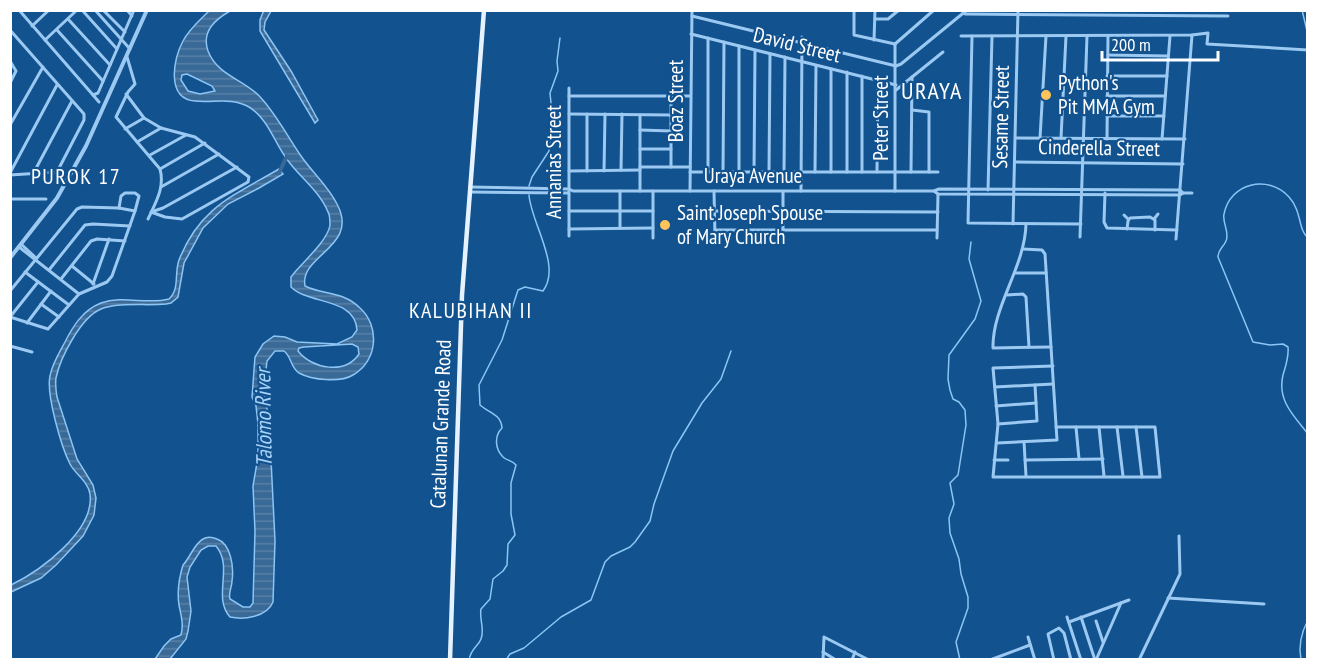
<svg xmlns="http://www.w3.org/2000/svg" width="1318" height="670" font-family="'PT Sans Narrow',sans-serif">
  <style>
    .water { fill: url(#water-rules); stroke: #8dc5f5; stroke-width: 1.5; fill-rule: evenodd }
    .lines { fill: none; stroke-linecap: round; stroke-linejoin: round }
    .stream { stroke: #8dc5f5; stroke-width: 1.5 }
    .canal { stroke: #396996; stroke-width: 4 }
    .minor { stroke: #9bc9f2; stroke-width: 3 }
    .tertiary { stroke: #9bc9f2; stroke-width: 4 }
    .primary { stroke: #e6f2ff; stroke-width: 4.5 }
    .poi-dot { fill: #ffc35c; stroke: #11528f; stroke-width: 2 }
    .labels { text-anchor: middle; stroke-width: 4.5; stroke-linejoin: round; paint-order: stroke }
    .street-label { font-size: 21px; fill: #fff; stroke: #11528f }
    .poi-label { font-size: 21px; fill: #fff; stroke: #11528f; text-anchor: start }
    .neighbourhood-label { font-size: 22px; letter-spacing: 1.5px; fill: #fff; stroke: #11528f }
    .water-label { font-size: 22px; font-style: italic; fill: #a7d3f9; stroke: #11528f }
    .quarter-label { font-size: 24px; letter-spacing: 1.5px; fill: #fff; stroke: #11528f }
  </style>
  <defs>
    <pattern id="water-rules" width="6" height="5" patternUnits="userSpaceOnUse" patternTransform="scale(1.5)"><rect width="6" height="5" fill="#396996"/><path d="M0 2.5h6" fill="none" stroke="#5780a6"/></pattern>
  </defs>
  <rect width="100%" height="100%" fill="#11528f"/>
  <g class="water">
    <path d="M210 10 230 11C216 19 201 31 208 51 218 77 247 80 262 99 277 116 288 137 301 156 312 172 328 186 337 204 360 247 299 255 305 286 323 295 343 291 360 308 380 326 378 361 353 375 340 383 312 380 299 373 290 367 292 357 284 351H275L267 361 266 370 269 383 264 394 269 419 275 541 273 602C267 617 244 620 230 617 212 597 234 567 216 546H208L201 550 190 567 187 577 191 611 188 631 186 639 170 659H155L164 646 171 639 181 635C184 624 181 616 179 605 177 592 179 578 183 565 190 558 194 544 203 539 208 536 212 537 217 539 231 544 234 567 232 581 232 588 228 592 230 599L243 607H250L253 603 255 531 253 486 258 457V424L256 406 252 397 255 357 263 344 274 336 285 337 297 342 337 344 352 337 357 330C355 297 309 305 291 287V277L295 272C305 260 328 240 330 225 330 221 330 215 328 212 320 192 301 178 289 162 275 145 269 119 249 107 232 97 213 103 195 101 166 99 173 59 183 41 189 29 200 20 210 10ZM187 74 212 86 215 91 200 94 188 91 181 80 182 75ZM352 344 358 347 359 354C345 375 312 369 298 351L299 348 304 347Z"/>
    <path d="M264 10 271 11 265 22 264 30 291 71 318 120 315 123 260 31V20Z"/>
    <path d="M279 169 283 174 259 188 228 204 203 228 184 263 178 297 171 303 166 304C148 306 118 302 101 309 81 317 60 358 56 378 55 385 56 391 57 397L77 459 93 485 96 498 94 515 83 536 56 565 41 578 11 592V585C40 571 95 531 90 494 88 481 75 474 70 464 61 446 46 394 50 376 52 364 59 353 65 342 73 326 83 310 101 303 123 295 147 305 169 299 180 289 174 274 179 260 200 207 233 196 279 169Z"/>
  </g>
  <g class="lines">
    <g class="stream">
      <path d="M1302 10 1308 35"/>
      <path d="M529 186 532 177 549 151 552 113 550 93 558 71 557 61 560 38"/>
      <path d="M1308 238C1298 230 1302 211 1289 197 1268 174 1230 183 1224 214 1222 222 1230 233 1226 241 1223 248 1218 249 1218 257L1253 342 1270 345 1283 344 1288 347C1289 357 1286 365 1283 375 1277 400 1293 415 1308 434"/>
      <path d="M469 660C471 648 478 647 481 639 485 629 479 619 481 609L490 599 493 579 503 571 507 565 508 544 515 535 511 514V483L516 465C512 460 507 461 503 457 495 449 494 436 502 428 501 414 489 413 480 405L479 385 502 340 518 290 525 287 543 291C562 266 531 223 529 195"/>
      <path d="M506 660 510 654 524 648 561 617 591 600 605 562 611 556 630 547 635 542 650 521 654 504 673 451 702 403 721 379 731 351"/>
      <path d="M960 660 956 642 968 608V597L961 574 959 559 950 533 949 518 954 504 950 483 958 475 966 425 965 410 959 402 953 399 950 390 948 379 949 355 975 319 981 301 969 259 971 242"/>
      <path d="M1301 660C1298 645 1301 633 1308 620"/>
    </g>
    <path class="canal" d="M279 173 287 156"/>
    <g class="minor">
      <path d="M19 10 93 95 98 93 134 10"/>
      <path d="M82 10 117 49"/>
      <path d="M95 10 130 49"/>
      <path d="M103 10 125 32"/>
      <path d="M127 10 132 16"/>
      <path d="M854 10V35L895 44"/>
      <path d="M965 14 1228 16"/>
      <path d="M692 16 896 66 901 64 967 10"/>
      <path d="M68 19 110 65"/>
      <path d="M875 19H888L899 10"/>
      <path d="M32 26 49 10"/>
      <path d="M10 30 84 114V120L57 172"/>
      <path d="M57 30 103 81"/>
      <path d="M691 34 896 85"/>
      <path d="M961 36 1192 35 1208 33 1207 44 1308 50"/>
      <path d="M972 36 968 223 1081 224"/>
      <path d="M45 40 77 10"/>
      <path d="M874 40 875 10"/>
      <path d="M895 44V191"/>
      <path d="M895 44 934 10"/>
      <path d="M1108 55 1168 56"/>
      <path d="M127 57 135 84 128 92 116 117 160 169C165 187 156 202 148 219"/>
      <path d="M10 61 16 71 10 83"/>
      <path d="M831 69V172"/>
      <path d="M1107 76H1167"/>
      <path d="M896 90 943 52"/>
      <path d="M126 94 144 118 161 128 195 137 249 177 248 182 182 219 165 217 151 212"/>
      <path d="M93 95 99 102"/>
      <path d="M569 96H690"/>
      <path d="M1107 96H1165"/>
      <path d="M912 110 929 112V172"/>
      <path d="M569 114 671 115"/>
      <path d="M640 115V191"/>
      <path d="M1107 116H1164"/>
      <path d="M10 125 43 67"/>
      <path d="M125 129 144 118"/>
      <path d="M640 130 671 131"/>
      <path d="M1016 138 1185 139"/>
      <path d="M1040 138 1046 36"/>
      <path d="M1061 138 1066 36"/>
      <path d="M1107 139 1108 36"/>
      <path d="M1162 139 1170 36"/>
      <path d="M137 142 161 128"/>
      <path d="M640 149H671"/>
      <path d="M150 155 186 135"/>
      <path d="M1015 162 1183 164"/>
      <path d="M640 167H690"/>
      <path d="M671 167V96"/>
      <path d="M160 169 205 143"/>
      <path d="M621 170 622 114"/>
      <path d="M569 171 640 170"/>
      <path d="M587 171V114"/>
      <path d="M604 171 605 114"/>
      <path d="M690 172H938"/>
      <path d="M708 172V38"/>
      <path d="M723 172 724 42"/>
      <path d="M739 172V46"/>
      <path d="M754 172 755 51"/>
      <path d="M769 172 770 54"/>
      <path d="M784 172 785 57"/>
      <path d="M815 172 816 66"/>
      <path d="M847 172V72"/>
      <path d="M862 172V76"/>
      <path d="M877 172 878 81"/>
      <path d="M911 172 912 77"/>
      <path d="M10 173 57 85"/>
      <path d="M33 174 72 101"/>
      <path d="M10 175 57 172 70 174"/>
      <path d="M161 187 219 154"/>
      <path d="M470 187 569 189 573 191H934L939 189 1180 190 1183 193"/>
      <path d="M988 190 992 36"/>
      <path d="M653 191V238"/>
      <path d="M690 191 692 10"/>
      <path d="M714 191 715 237"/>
      <path d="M801 191 802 37"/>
      <path d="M934 191 938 194 1180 195 1183 193H1192"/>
      <path d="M470 192 568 193"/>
      <path d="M783 192V238"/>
      <path d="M1105 193 1104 222 1107 228 1177 230"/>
      <path d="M10 199H46"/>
      <path d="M154 211 163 208 237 167"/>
      <path d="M569 211H653"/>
      <path d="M714 211 938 212"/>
      <path d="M1124 215 1128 219"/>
      <path d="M1154 219 1158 214"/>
      <path d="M1013 224 1018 10"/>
      <path d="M1026 224C1025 267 992 307 993 348L1051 347"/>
      <path d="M620 228V191"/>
      <path d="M569 229 653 228"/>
      <path d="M1127 229 1128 221 1130 218 1150 217 1155 220V230"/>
      <path d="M715 230H937"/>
      <path d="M569 236V88"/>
      <path d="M1080 237 1087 36"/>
      <path d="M937 238 938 194"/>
      <path d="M1176 239 1192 35"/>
      <path d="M21 244 36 258"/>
      <path d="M19 247 79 294"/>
      <path d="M72 266 94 284"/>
      <path d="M49 270 85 225 93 224 130 226"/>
      <path d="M25 272 69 305"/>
      <path d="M1015 273H1046"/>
      <path d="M61 279 91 241 97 239 125 241"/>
      <path d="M38 282 10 317 48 329 79 294 107 282 112 276 135 211 139 196 135 193H125L121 196 119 208"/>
      <path d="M93 284 109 239"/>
      <path d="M10 291 77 209 82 207 119 208 135 211"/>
      <path d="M1007 295 1023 294 1026 297 1029 347"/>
      <path d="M41 304 59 317"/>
      <path d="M27 323 51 291"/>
      <path d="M10 346 32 352"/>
      <path d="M1053 366 993 368 998 424 993 477H1160L1155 427H1056"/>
      <path d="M995 387 1053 384"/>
      <path d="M996 406 1036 403"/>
      <path d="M998 424 1037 421 1035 385"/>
      <path d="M1076 427 1079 459"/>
      <path d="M1099 427 1104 476"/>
      <path d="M1117 427 1123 476"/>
      <path d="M1136 427 1142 477"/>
      <path d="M1024 442 1026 476"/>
      <path d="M997 443 1057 440 1045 254 1042 250 1023 249"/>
      <path d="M994 460H1008"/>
      <path d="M1025 460 1103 459"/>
      <path d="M1168 598 1264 604"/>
      <path d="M1067 617 1081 660"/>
      <path d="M1081 617 1095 660"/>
      <path d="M1096 621 1103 642"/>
      <path d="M1069 622 1129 600"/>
      <path d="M1028 637 1035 660"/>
      <path d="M823 652 836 660"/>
      <path d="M823 660 824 637 869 660"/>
      <path d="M852 660 855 652"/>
      <path d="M990 660 1030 645"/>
      <path d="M1054 660 1048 634 1059 628 1064 633 1071 660"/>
      <path d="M1096 660 1121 603"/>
      <path d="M1139 660 1180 574 1179 536"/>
    </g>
    <path class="tertiary" d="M10 258 57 198 86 146 147 10"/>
    <path class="primary" d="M450 660 462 295 484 10"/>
  </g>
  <g class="poi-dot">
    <circle cx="1046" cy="95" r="6"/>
    <circle cx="665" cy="225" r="6"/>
  </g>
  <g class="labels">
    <g class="street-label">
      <text transform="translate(797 45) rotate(14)" y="7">David Street</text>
      <text transform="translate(676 101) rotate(-90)" y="7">Boaz Street</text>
      <text transform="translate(1001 117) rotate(-89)" y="7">Sesame Street</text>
      <text transform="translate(881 118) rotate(-90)" y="7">Peter Street</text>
      <text transform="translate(1099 148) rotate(1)" y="7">Cinderella Street</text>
      <text transform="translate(554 162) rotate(-90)" y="7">Annanias Street</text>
      <text x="753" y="183">Uraya Avenue</text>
      <text transform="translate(441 424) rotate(-88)" y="7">Catalunan Grande Road</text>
    </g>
    <g class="poi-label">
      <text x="1058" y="90">Python's<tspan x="1058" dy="24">Pit MMA Gym</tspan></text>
      <text x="677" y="220">Saint Joseph Spouse<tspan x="677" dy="24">of Mary Church</tspan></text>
    </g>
    <g class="neighbourhood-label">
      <text x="76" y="184">PUROK 17</text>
      <text x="471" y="318">KALUBIHAN II</text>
    </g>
    <g class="water-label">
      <text transform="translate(263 418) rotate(-91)" y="8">Talomo River</text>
    </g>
    <g class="quarter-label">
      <text x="932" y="99">URAYA</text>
    </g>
  </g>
  <rect width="1318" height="670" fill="none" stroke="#ffffff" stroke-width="24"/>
  <path d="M1102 51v9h116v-9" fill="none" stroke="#ffffff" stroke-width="3"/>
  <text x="1111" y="51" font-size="18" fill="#ffffff" stroke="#11528f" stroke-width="4.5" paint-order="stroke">200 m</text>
</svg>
